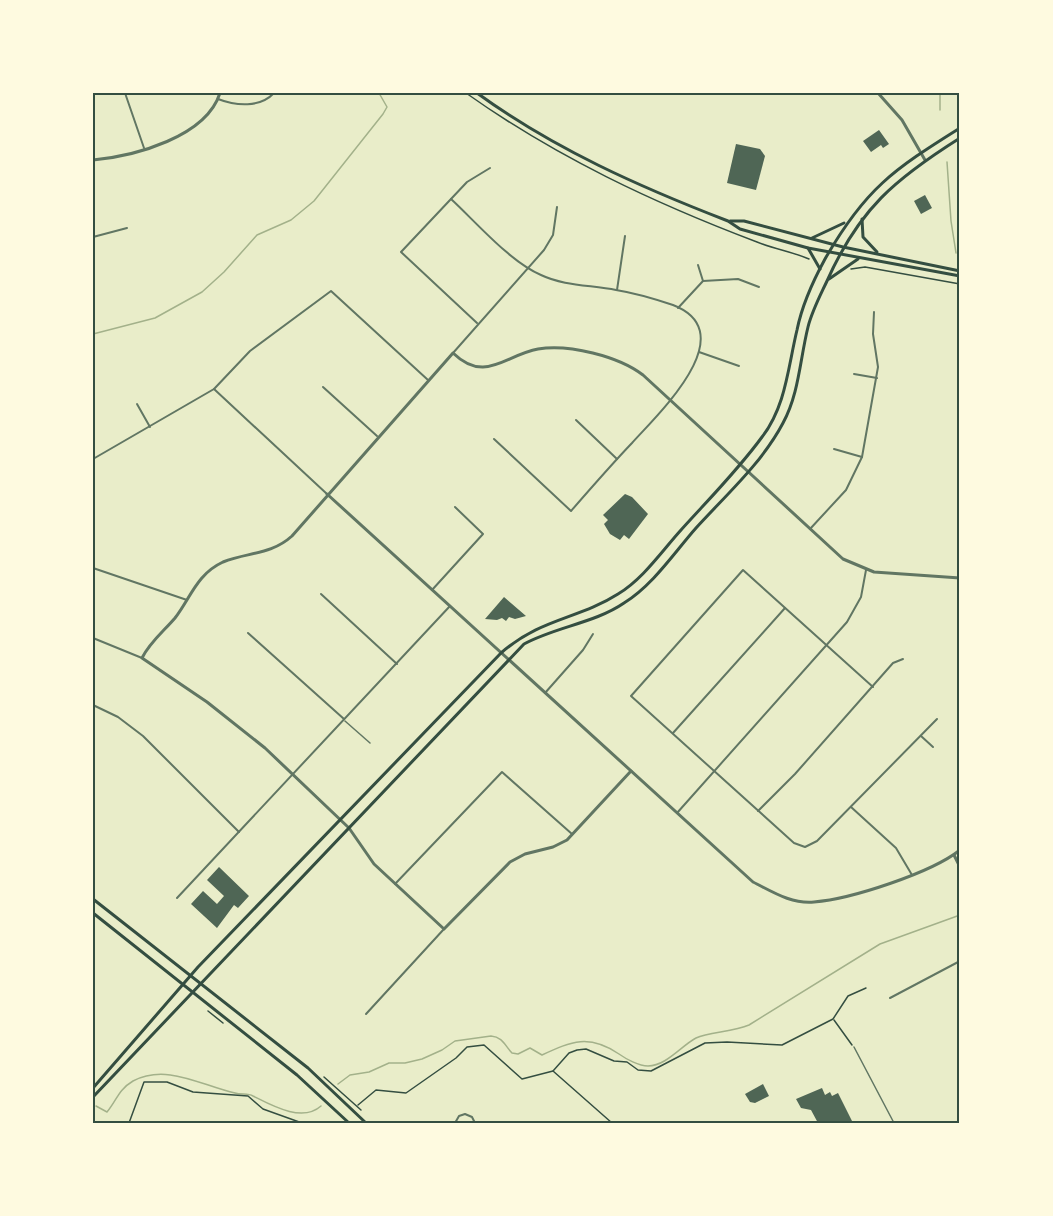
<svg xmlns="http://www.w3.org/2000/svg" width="1053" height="1216" font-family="'Roboto Condensed',sans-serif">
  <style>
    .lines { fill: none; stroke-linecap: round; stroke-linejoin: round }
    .stream { stroke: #a3b18a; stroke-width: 1.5 }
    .building { fill: #4f6655 }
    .path { stroke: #344e41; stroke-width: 1.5 }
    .service { stroke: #617663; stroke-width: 1.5 }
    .minor { stroke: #617663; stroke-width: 2 }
    .tertiary { stroke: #617663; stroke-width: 3 }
    .secondary { stroke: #344e41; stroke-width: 3 }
    .neatline { fill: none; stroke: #344e41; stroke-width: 2 }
  </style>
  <rect width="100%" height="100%" fill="#e9edc9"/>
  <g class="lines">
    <g class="stream">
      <path d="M940 93V110"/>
      <path d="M947 162 951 221 956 253"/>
      <path d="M959 291 960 314"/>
      <path d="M93 334 155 318 202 292 224 272 257 235 291 220 314 201 383 114 387 107 379 93"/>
      <path d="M338 1084 350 1075 369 1072 389 1063H405L422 1059 442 1050 455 1041 491 1036C503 1037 505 1046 512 1053L518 1054 530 1048 542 1055C572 1041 589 1034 619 1054 626 1059 639 1066 648 1066 666 1066 681 1046 696 1038 709 1032 733 1032 749 1025L880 944 960 915"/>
      <path d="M96 1106 107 1112C117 1100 118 1090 133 1081 167 1063 202 1086 235 1093 241 1095 248 1093 253 1096 271 1105 302 1123 321 1106"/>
    </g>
  </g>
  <g class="building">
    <path d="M879 130 889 144 883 148 881 145 871 152 863 141Z"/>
    <path d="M736 144 760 149 765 156 756 190 727 183Z"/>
    <path d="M925 195 932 208 921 214 914 201Z"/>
    <path d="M625 494 632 497 648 514 629 539 624 535 620 540 610 534 604 524 608 520 603 515Z"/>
    <path d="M504 597 526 616 515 619 509 617 506 621 502 618 497 620 485 619Z"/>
    <path d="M219 867 249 896 238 908 234 905 217 928 191 904 203 891 217 904 224 896 207 880Z"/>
    <path d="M763 1084 769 1096 755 1103 750 1102 745 1094Z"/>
    <path d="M822 1088 825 1095 830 1092 832 1096 838 1093 853 1123H818L811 1110 801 1108 796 1099Z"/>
  </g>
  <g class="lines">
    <g class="path">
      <path d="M466 93C556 157 654 203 757 242 774 249 793 252 809 259"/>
      <path d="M851 269 865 267 960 284"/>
      <path d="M208 1011 223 1023"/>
      <path d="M834 1020 852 1045"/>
      <path d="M553 1071 612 1123"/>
      <path d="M324 1077 361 1110"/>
      <path d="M358 1105 376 1090 406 1093 456 1058 467 1047 484 1045 522 1079 553 1071 569 1053 577 1050 586 1049 614 1061 627 1062 638 1070 651 1071 705 1043 727 1042 782 1045 833 1019 848 996 866 988"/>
      <path d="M129 1123 144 1082H167L193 1092 248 1096 263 1109 302 1123"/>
    </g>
    <g class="service">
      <path d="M345 721 370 743"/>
      <path d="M854 1047 894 1123"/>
    </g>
    <g class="minor">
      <path d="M125 93 144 148"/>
      <path d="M218 99C236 106 260 108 274 93"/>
      <path d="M451 199C476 222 509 261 541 275 564 286 591 285 616 290 635 293 655 299 673 305 745 333 657 415 632 443 611 465 591 488 571 511L494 439"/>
      <path d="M93 237 127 228"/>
      <path d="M698 265 703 281"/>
      <path d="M617 290 625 236"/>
      <path d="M678 308 703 281 738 279 759 287"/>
      <path d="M477 323 401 252 467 182 490 168"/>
      <path d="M699 352 739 366"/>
      <path d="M453 353 544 250 553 235 557 207"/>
      <path d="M854 374 877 378"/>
      <path d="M323 387 377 436"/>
      <path d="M214 389 327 494"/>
      <path d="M137 404 150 427"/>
      <path d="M576 420 617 459"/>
      <path d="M834 449 862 457"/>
      <path d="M93 459 214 389 250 351 331 291 428 380"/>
      <path d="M810 529 846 490 862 457 878 367 873 334 874 312"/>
      <path d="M93 568 187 600"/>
      <path d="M959 578 960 569"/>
      <path d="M432 590 483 534 455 507"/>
      <path d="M321 594 397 664"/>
      <path d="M248 633 344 719"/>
      <path d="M93 638 142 658"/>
      <path d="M873 687 743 570 631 696 794 843 805 847 817 841 937 719"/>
      <path d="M545 693 583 650 593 634"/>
      <path d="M93 705 118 717 143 736 239 832"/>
      <path d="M673 733 785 608"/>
      <path d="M921 736 933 747"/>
      <path d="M851 807 896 848 912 875"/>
      <path d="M758 811 795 774 893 663 903 659"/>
      <path d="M677 813 847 622 861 597 866 570"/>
      <path d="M395 884 502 772 572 834"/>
      <path d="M177 898 450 606"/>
      <path d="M890 998 960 961"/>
      <path d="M366 1014 444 929"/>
      <path d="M455 1123 459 1116 465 1114 472 1117 475 1123"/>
      <path d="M513 1123H519"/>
    </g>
    <g class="tertiary">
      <path d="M878 93 902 120 925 160"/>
      <path d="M93 160C135 156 206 137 220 93"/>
      <path d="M327 494 753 882C773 892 791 904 814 902 851 899 931 873 960 850"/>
      <path d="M631 771 567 840 553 847 525 854 510 862 444 929 374 864 349 828 265 748 207 702 142 658C150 642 164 631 175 618 191 597 197 574 223 562 248 552 271 555 292 536L453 353C485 384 505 355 538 349 569 344 618 356 643 375L843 559 874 572 960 578"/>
      <path d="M954 855 960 867"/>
    </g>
    <g class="secondary">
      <path d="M477 93C554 149 640 187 728 221L740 229 808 248 960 276"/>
      <path d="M862 219 863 237 877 252"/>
      <path d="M730 221H744L843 247 960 271"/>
      <path d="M812 238 844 223"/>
      <path d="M808 248 820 269"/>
      <path d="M829 279 858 259"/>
      <path d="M93 899 308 1068 366 1123"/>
      <path d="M93 913 297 1075 349 1123"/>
      <path d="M93 1088 198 967 501 653C541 618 579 619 618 594 643 579 662 551 681 530 709 499 738 470 762 437 786 406 788 367 797 330 802 305 813 281 825 259 865 189 893 170 960 128"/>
      <path d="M93 1097 524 644C555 627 595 623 624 603 653 585 674 553 696 528 726 495 762 463 783 423 799 394 800 359 808 327 812 311 820 296 827 281 859 209 895 179 960 138"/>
    </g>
  </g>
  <rect width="1053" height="1216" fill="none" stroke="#fefae0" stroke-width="189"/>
  <rect x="94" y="94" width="864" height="1028" class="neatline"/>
</svg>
